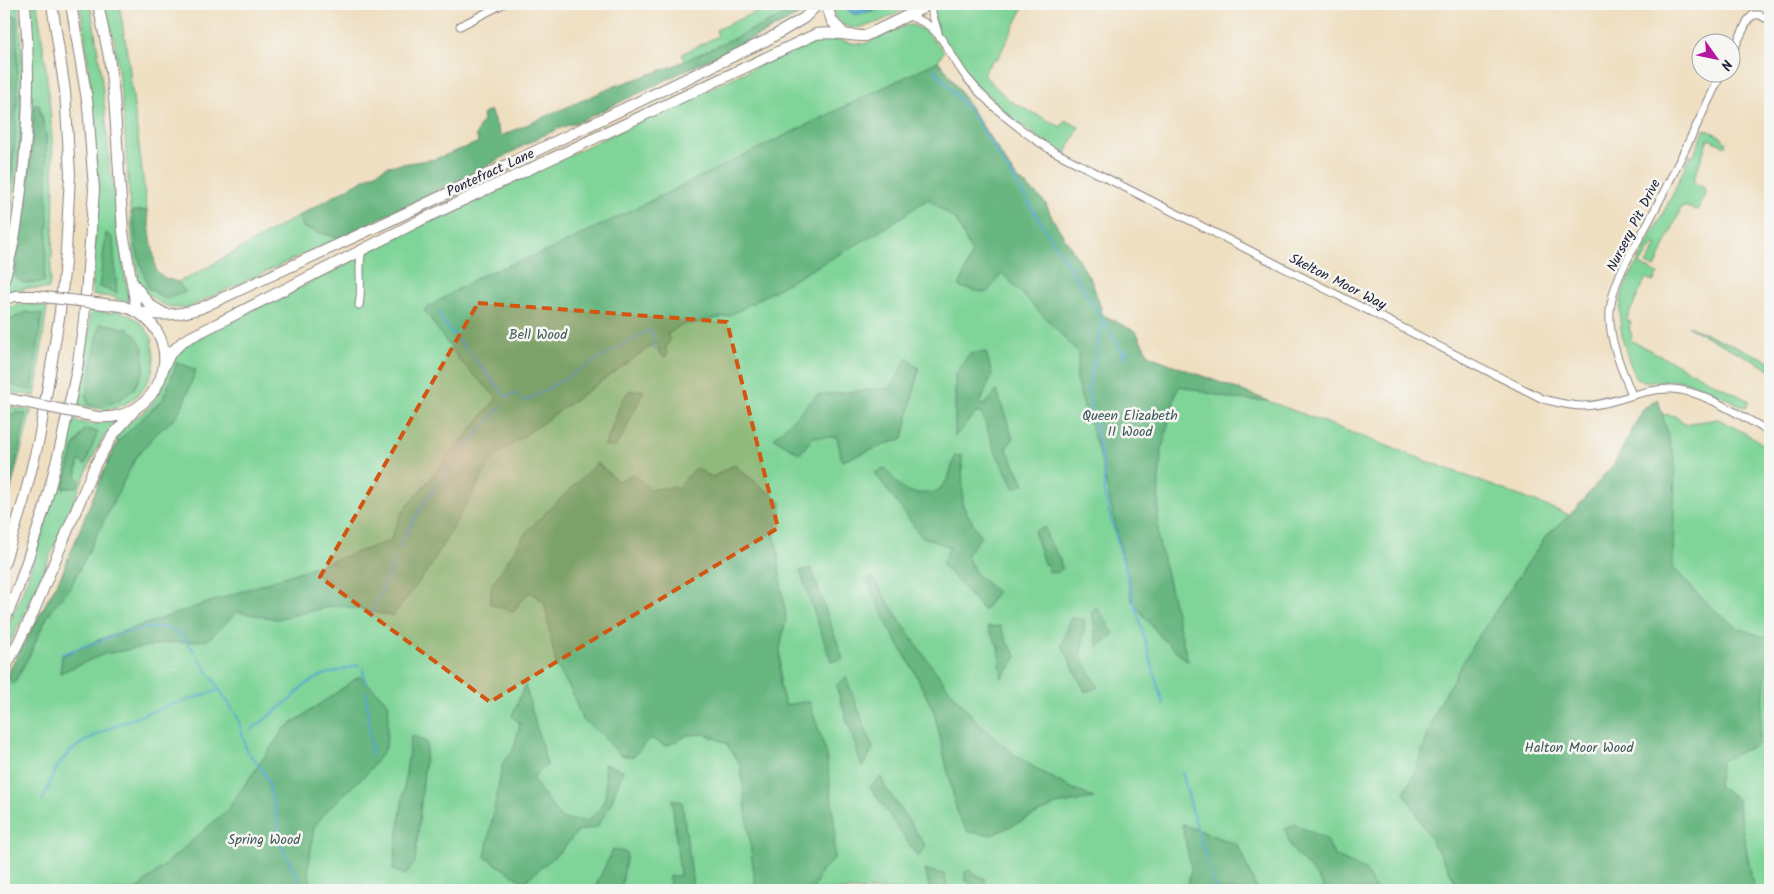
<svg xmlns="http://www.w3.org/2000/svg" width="1774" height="894" font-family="Kalam,sans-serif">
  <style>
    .green { fill: #7fd498; stroke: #507b6a; fill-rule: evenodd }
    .forest { fill: #67b680; stroke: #446c5e }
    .water { fill: #54a7d0; stroke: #3b6486 }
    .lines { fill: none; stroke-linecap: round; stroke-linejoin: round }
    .stream { stroke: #54a7d0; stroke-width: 2 }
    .minor-casing { stroke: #88807e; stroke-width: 9 }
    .highway-casing { stroke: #88807e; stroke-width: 12 }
    .minor { stroke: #fff; stroke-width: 7 }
    .highway { stroke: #fff; stroke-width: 10 }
    .highway-bridge-casing { stroke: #88807e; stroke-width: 12; stroke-linecap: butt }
    .highway-bridge { stroke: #fff; stroke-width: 10 }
    .marked { fill: #d45411; fill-opacity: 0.2; stroke: #d45411; stroke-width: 4; stroke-dasharray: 10 6; stroke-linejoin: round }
    .labels { text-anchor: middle; stroke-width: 5; stroke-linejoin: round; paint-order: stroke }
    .street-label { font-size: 14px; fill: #22223b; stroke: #f6f6f2 }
    .park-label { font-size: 14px; fill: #3e5757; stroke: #f6f6f2 }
  </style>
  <rect width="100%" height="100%" fill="#f6f6f2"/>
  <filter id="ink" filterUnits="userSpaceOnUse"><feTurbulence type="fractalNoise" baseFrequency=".02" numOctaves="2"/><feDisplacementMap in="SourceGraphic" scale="10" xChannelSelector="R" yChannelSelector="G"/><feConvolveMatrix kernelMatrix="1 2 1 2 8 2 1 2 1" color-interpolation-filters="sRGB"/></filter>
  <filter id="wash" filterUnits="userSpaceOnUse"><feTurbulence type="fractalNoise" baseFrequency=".0096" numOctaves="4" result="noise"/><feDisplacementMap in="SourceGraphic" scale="20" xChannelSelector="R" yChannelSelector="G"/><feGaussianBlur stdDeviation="1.12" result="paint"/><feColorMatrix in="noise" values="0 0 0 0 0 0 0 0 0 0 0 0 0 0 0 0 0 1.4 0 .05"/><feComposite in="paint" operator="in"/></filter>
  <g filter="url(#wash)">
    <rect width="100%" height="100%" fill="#efdfc1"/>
    <g class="green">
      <path d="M4 4H18C28 86 19 170 4 252V219L13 158 16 107 17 46 16 16H4L5 75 4 87Z"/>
      <path d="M28 4H37C52 99 59 193 49 289L24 288V290H13L4 292 15 245ZM34 105H39L46 134 44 281 24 283 16 278 15 272C26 217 32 162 34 105Z"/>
      <path d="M80 4H90C101 60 106 116 110 173L112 174 118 234 129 302 115 299V297L92 295C94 254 97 213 96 172 94 115 89 60 80 4Z"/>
      <path d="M103 4H119L128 57 147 211H133L148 288 185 292 178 282 192 276 298 216 304 228 339 238 189 307C170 311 156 303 144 289 140 285 137 282 135 276L139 275 133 248 123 110 114 39Z"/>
      <path d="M768 4H813L801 14 787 22 689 69 682 54 718 36 716 30 768 6Z"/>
      <path d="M831 4H915C892 15 838 51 831 4Z"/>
      <path d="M932 4H1025L997 60 993 59 983 74 1010 101 1061 127 1065 120 1079 127 1064 157 986 99 939 36Z"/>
      <path d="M912 25 925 31 944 51 938 61 947 72 1015 176 1045 202 1052 218 1092 282 1103 315 1136 332 1149 356 1570 515 1614 464 1644 408 1658 399 1662 414 1675 416 1684 424 1718 419 1756 439 1770 452V691L1765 766 1770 890H4V680L62 574 102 475 118 441 115 439 128 424 146 410 158 396 175 356 193 339 342 267 367 252 488 193 809 42 822 39 832 38 852 43 864 44 905 26Z"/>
      <path d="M1705 129 1720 136 1726 143V146L1708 139 1693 182 1704 188 1706 193 1697 210 1682 206 1655 268 1646 264 1657 245 1653 244 1640 264 1658 274 1653 282 1646 278 1626 320 1631 322 1629 327 1632 336 1630 340 1749 401 1746 408C1725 398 1704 386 1682 381 1667 379 1648 385 1636 379 1624 349 1614 319 1624 288L1674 192 1690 155 1693 156Z"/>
      <path d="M22 303 47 307 35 396 12 392 4 387V378L16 387 26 312 4 323V309Z"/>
      <path d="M114 310C133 314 145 324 153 341L151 342C162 373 140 404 109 409 98 410 88 407 77 404L91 311 113 313Z"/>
      <path d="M1688 326 1770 361V369L1688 327Z"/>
      <path d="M7 406 31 411 4 516V509L11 484 8 417 4 442V407Z"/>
      <path d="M73 421 96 425 97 422H115L100 443 91 461 25 614 4 654V637L27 580 45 526ZM85 429V464L79 459 76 476 63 489 74 447Z"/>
    </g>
    <g class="forest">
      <path d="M806 4H810L805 10 767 31 581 121C542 132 509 155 474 173 429 195 384 216 339 238L304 228 298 216 388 166 435 159 477 143 478 140 476 136 480 124 483 121 482 115 490 110 501 136 615 86 671 67 802 7Z"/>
      <path d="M4 16H16C19 83 18 153 4 219Z"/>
      <path d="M938 61 947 72 1015 176 1045 202 1052 218 1092 282 1103 315 1136 332 1149 356 1269 401 1232 399 1180 386 1176 393 1162 449 1159 479 1158 538 1188 662 1160 636 1132 601 1100 456 1076 381 1079 353 1002 273 987 293 959 287 972 253 956 220 928 199 877 233 729 316 679 326 667 335 670 340 666 347 667 356 663 357 659 352 658 341 493 458 430 567 393 616 337 605 277 619 237 612 208 640 167 643 104 654 60 673 62 656 98 640 390 541 401 514 497 398 460 361 424 310 478 277 554 248Z"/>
      <path d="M38 104 46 134 48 224 44 282 24 283 16 278 15 272C26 217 32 162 34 105Z"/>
      <path d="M133 211H147L156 271 165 278 178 282 186 292 165 299 148 288 136 248Z"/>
      <path d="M106 233 113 238 117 293 99 287Z"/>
      <path d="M26 312 42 314 32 390 16 387 4 378V323Z"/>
      <path d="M100 323 129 329 137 337 143 348 144 370 133 390 118 401 99 407 88 404 86 396Z"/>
      <path d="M986 352 992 374 980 404 985 405 997 391 1013 439 1006 448 1024 483 1015 489 994 449 982 414 976 413 955 436V375L969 354Z"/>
      <path d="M907 358 919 369 903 438 842 461 837 437H813L800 454 774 438 817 395 891 388Z"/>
      <path d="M177 362 196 370 184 402 176 417 155 435 136 457 69 590C48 610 43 625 32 650 26 662 19 674 13 685L7 675 62 574 102 475 118 441 163 399Z"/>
      <path d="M644 390 623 435 615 447 605 446 621 402 629 391Z"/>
      <path d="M1658 399 1675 461 1673 567 1706 603 1738 628 1770 639 1758 744 1721 761 1718 786 1737 799 1754 890H1460L1404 792 1414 775 1437 708 1474 643 1546 536 1570 515 1614 464 1644 408Z"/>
      <path d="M15 412 26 414 11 484 4 509V442L8 417Z"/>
      <path d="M85 429 98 432 85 465 79 460 76 476 80 480 77 487 63 489 74 447Z"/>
      <path d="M962 455 963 506 981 537 966 555 977 575 997 592 984 611 942 564 950 547 921 536 875 473 885 468C903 491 906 496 937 492L948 479 955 456Z"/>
      <path d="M597 463 618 481 633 474 650 489 678 487 696 468 712 477 734 465 781 502V515L774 533 778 552 780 577 786 618 780 649V686L785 705 809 701 826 752 835 829 834 859 821 871 813 890H756L740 764 726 743 705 734 688 735 666 746 650 738 633 757 620 755 601 734 582 719 571 690 556 665 544 602 530 592 520 601 514 612 490 604 492 585 527 531Z"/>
      <path d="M1045 527 1048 539 1060 560 1062 569 1056 573 1049 571 1046 564H1044L1034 531Z"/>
      <path d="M811 568 843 659 831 661 800 571Z"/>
      <path d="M872 577C903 625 934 674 972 716 1005 753 1049 779 1094 798L1056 805 992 835 968 832 958 816 934 712 913 669 891 632 867 581Z"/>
      <path d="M1097 607 1114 634 1097 647 1092 611Z"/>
      <path d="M1071 618 1085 620 1081 657 1098 687 1085 692 1062 645Z"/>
      <path d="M1000 626 1007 642 1017 657 1002 678 998 646 987 627Z"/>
      <path d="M360 676 389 704 386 748 367 773 327 810 314 827 308 871 313 890H136L227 810 284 729Z"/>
      <path d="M846 677 873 749 862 767 836 686Z"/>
      <path d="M525 685 547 765 532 778 561 819 587 821C610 803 607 790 604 764L623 770 610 806 597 827 578 831 562 850 524 882 485 857 503 762 513 751 520 724 512 716Z"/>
      <path d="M411 735 427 742 415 862 405 875 393 870Z"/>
      <path d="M881 777 885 787 926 846 918 857 870 787Z"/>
      <path d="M672 799 682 802 692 876V890H670L669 876H680Z"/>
      <path d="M1182 824 1238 845 1257 890H1187L1191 868Z"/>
      <path d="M1294 824 1326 839 1335 856 1365 870 1376 890H1326L1318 878 1292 849 1285 830Z"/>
      <path d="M613 849 627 853 621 890H594Z"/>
      <path d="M925 870 944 874 948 890H930Z"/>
      <path d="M970 870 973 873 985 879V884L989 888 995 890H974L975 888 974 884H971L965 880V872Z"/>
    </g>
    <path class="water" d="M844 4H883L877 10 870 12 872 7 871 5 868 12C857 17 849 15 844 4Z"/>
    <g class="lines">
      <g class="stream">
        <path d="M934 69 975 118 1103 320 1088 391 1104 471V494L1163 704"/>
        <path d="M441 312V319L504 394 508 397 513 393 526 401 649 330 652 331 656 349"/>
        <path d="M1103 320 1125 357"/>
        <path d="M1122 358 1121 350 1129 353"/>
        <path d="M398 549C425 494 462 452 501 407"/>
        <path d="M371 617 395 558"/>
        <path d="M62 654C87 646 146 620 171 629 182 633 189 644 195 653"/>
        <path d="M198 657 209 674"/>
        <path d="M363 668 365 684"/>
        <path d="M211 676 238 718 247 752"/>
        <path d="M366 691 372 756"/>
        <path d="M251 730 291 699 304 685 323 675 359 665"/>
        <path d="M250 755C256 762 262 768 266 777 275 796 276 824 282 845 287 861 297 875 305 890"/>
        <path d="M1182 772 1195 821 1216 890"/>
        <path d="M43 800C49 786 53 770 63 759 92 726 177 704 219 690"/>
      </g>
    </g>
  </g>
  <g filter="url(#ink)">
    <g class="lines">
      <g class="minor-casing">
        <g id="minor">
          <path d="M932 4V13L938 33"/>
          <path d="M907 15C913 18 919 20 925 23 945 36 952 60 967 78 991 108 1020 130 1051 150L1543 399C1555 402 1568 406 1581 406 1612 406 1640 388 1672 389 1702 390 1743 417 1770 432"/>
          <path d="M460 26 503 4"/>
          <path d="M1732 53 1748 20 1753 15H1760L1769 20"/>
          <path d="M359 305C363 286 357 269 362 250"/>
          <path d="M1632 395C1622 370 1608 339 1610 311 1613 277 1636 246 1651 217 1676 169 1699 121 1722 72"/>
        </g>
      </g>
      <g class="highway-casing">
        <g id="highway">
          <path d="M98 4 109 57 114 97 123 232 137 312"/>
          <path d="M826 4 832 21 844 34"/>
          <path d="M4 280C13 251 18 220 21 190 29 128 30 66 25 4"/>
          <path d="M133 283 150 305 165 314"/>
          <path d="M4 299 15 296H35"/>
          <path d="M137 312C162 316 177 316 201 308L419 207 767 40 804 18 818 4"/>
          <path d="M164 367 170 354 183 341 419 221 816 34C833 31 848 36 865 36L921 9 929 4"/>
          <path d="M97 417C158 423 191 345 137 312 132 309 127 308 122 306"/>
          <path d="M4 564 24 499 39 439 60 312 66 252 70 174 65 91 52 4"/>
          <path d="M4 622 18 588 44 510 61 444 77 369 84 320 94 190 88 106 71 4"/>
          <path d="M4 671 33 613 95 465 113 435 134 411"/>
        </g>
      </g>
      <use href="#minor" class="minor"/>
      <use href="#highway" class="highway"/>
      <g class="highway-bridge-casing">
        <g id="highway-bridge">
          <path d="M35 296 122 306"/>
          <path d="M9 399 97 417"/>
        </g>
      </g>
      <use href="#highway-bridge" class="highway-bridge"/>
    </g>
  </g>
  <path class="marked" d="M478 303 727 322 778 528 490 702 320 577Z"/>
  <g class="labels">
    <g class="street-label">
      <text transform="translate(490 172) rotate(-25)" y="5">Pontefract Lane</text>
      <text transform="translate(1633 225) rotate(-63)" y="5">Nursery Pit Drive</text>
      <text transform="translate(1338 281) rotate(27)" y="5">Skelton Moor Way</text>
    </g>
    <g class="park-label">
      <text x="538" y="339">Bell Wood</text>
      <text x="1130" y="420">Queen Elizabeth<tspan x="1130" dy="16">II Wood</tspan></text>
      <text x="1579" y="752">Halton Moor Wood</text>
      <text x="264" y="844">Spring Wood</text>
    </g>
  </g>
  <rect width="1774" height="894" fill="none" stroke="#f6f6f2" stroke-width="20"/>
  <g transform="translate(1716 58) rotate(123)"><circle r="24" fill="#f6f6f2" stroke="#a1a1a9"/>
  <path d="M0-4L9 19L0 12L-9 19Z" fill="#b5179e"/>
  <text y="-8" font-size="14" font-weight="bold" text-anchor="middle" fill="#22223b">N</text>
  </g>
</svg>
